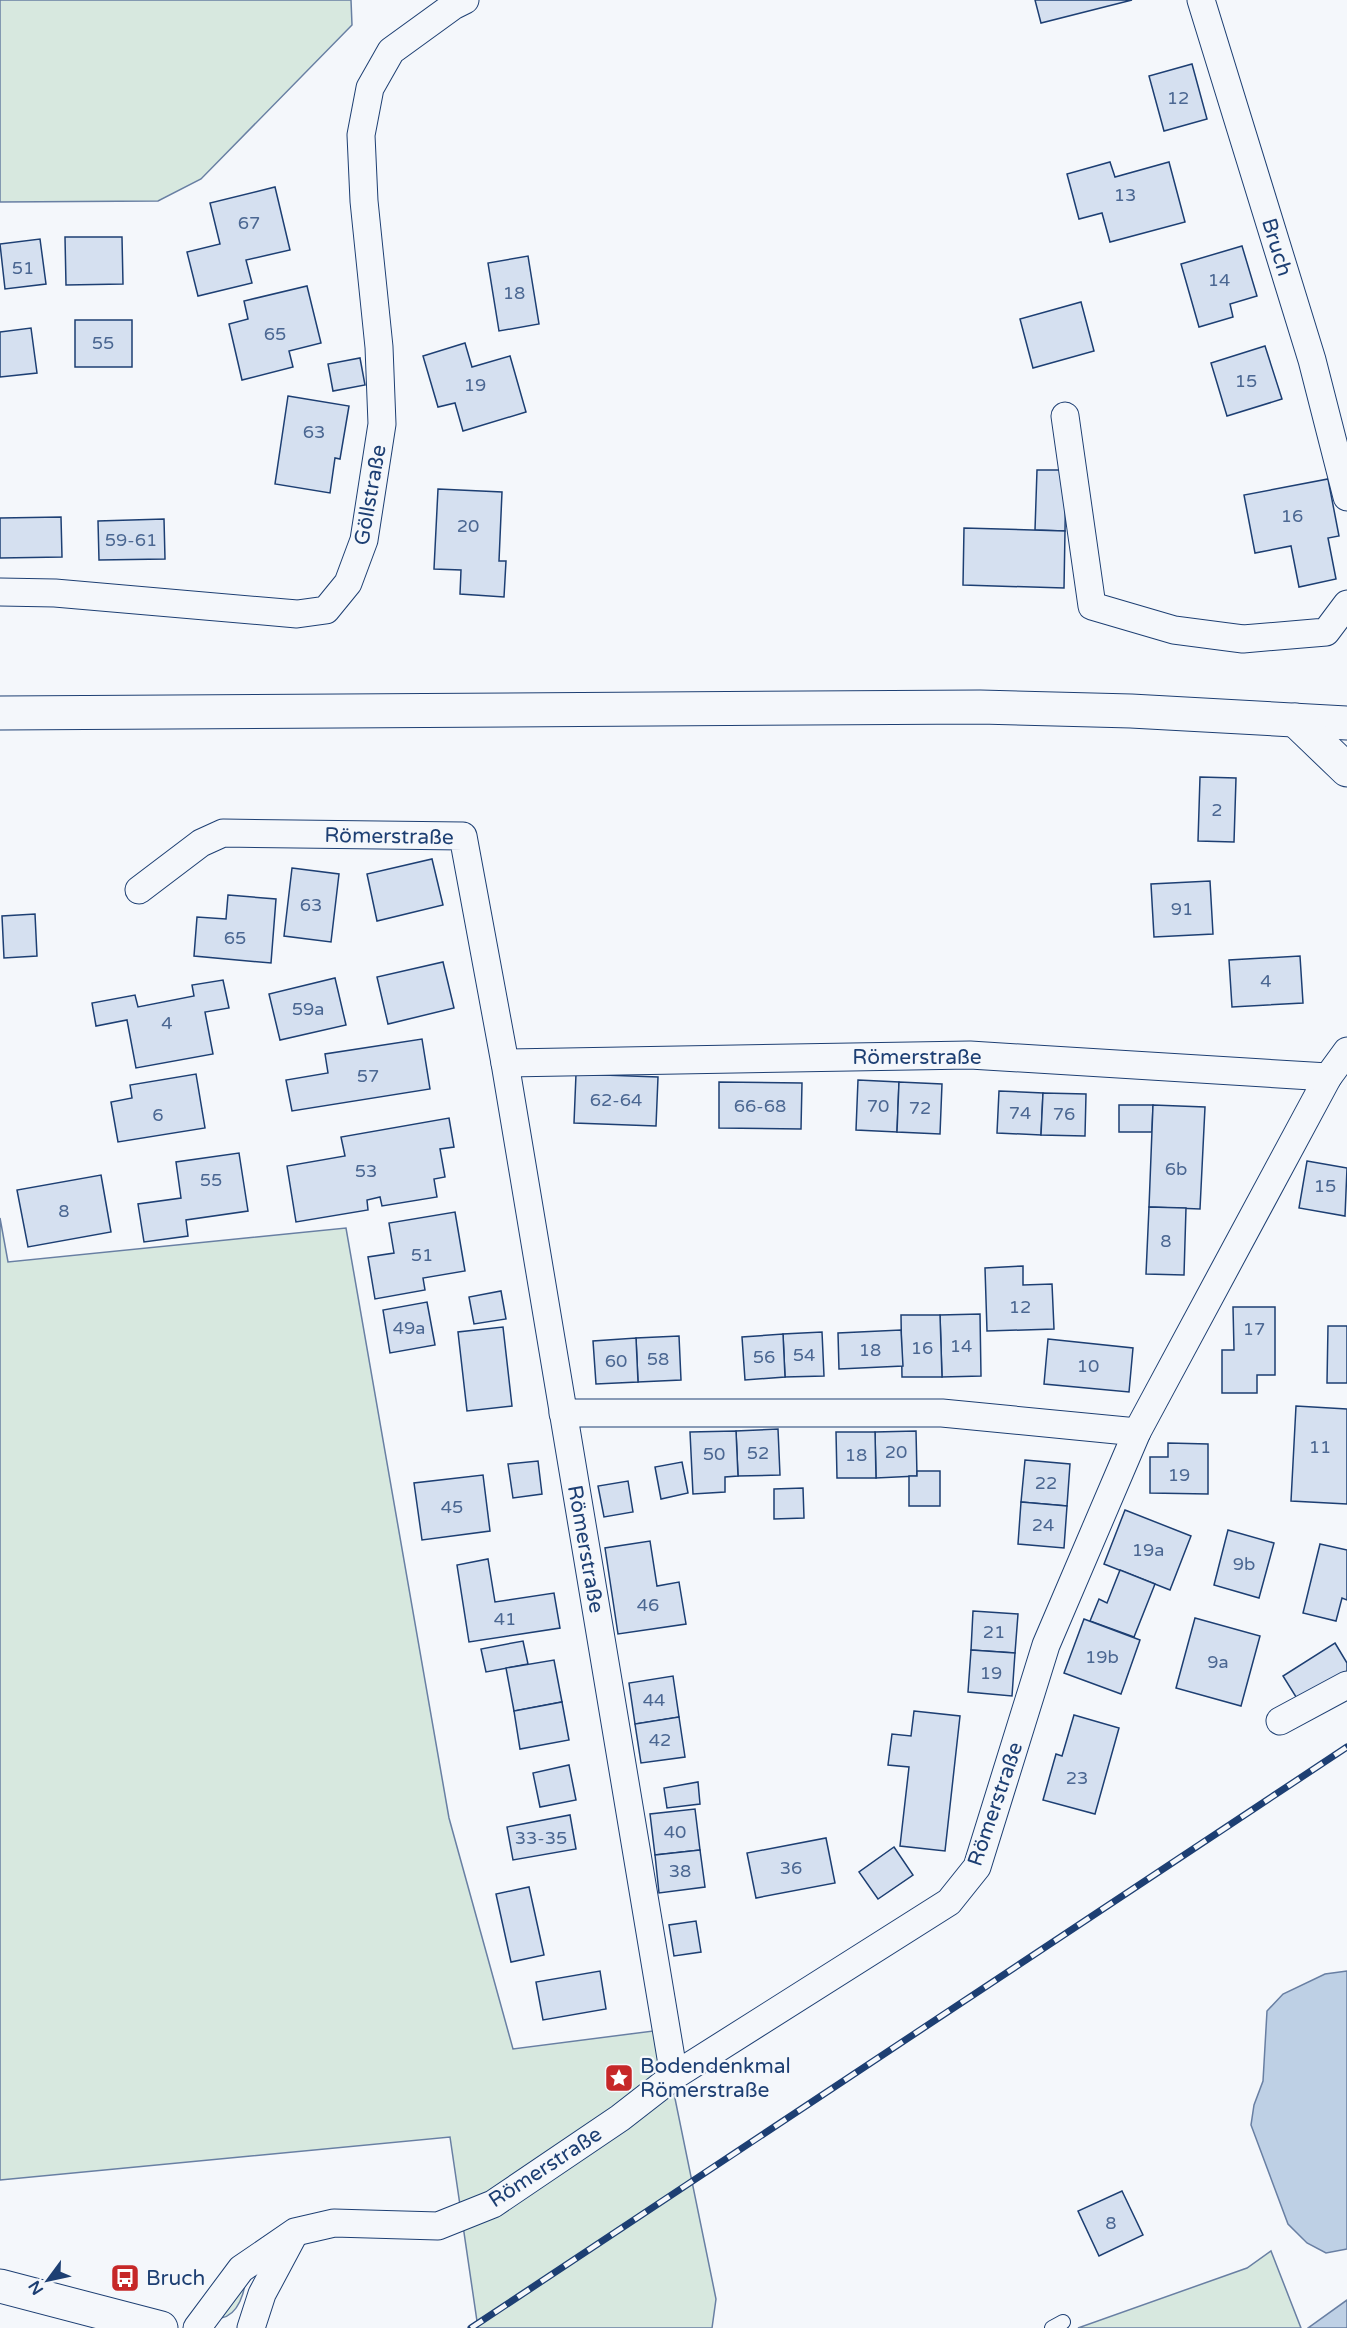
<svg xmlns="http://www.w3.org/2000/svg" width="1347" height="2328" font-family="'Varela Round',sans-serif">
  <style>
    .green { fill: #d7e8df; stroke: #687fa3; stroke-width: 1.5 }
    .water { fill: #bed0e5; stroke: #687fa3; stroke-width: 1.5 }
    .building { fill: #d5e0f0; stroke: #1d3f73; stroke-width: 1.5 }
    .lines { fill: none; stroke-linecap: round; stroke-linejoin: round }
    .lane-casing { stroke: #1d3f73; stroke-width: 16 }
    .street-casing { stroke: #1d3f73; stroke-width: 29 }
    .primary-casing { stroke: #1d3f73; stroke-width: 35 }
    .lane { stroke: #f4f7fb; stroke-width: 14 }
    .street { stroke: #f4f7fb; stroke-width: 27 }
    .primary { stroke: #f4f7fb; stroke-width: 33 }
    .rail-casing { stroke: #1d3f73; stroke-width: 7 }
    .rail { stroke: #f4f7fb; stroke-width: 4.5; stroke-dasharray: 14; stroke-linecap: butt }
    .labels { text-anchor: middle; stroke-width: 4.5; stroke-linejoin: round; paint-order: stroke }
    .number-label { font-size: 18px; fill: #4b6792 }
    .street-label { font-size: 21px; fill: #1d3f73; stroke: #f4f7fb }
    .poi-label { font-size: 21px; fill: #1d3f73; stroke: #f4f7fb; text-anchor: start }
  </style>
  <rect width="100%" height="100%" fill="#f4f7fb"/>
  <g class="green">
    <path d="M0 0H351L352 25 201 179 158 201 0 202Z"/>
    <path d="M0 1218 8 1262 346 1228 449 1818 513 2049 661 2030 716 2299 712 2328H478L450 2137 0 2180Z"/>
    <path d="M1271 2251 1301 2328H1078L1247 2268Z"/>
    <path d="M246 2276C245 2291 239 2315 221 2318Z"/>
  </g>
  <g class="water">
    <path d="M1347 1971V2249L1326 2253 1307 2243 1288 2224 1251 2125 1254 2105 1263 2081 1267 2011 1283 1994 1325 1974Z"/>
    <path d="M1347 2300V2328H1308Z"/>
  </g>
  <g class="building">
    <path d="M1035 0H1132L1041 23Z"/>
    <path d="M1192 64 1207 119 1164 131 1149 76Z"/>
    <path d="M1110 162 1115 177 1169 162 1185 222 1110 242 1102 213 1079 219 1067 174Z"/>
    <path d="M275 187 290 250 246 260 252 283 198 296 187 252 220 244 210 203Z"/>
    <path d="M65 237H122L123 284 66 285Z"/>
    <path d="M40 239 46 284 5 289 0 244Z"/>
    <path d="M1242 246 1257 296 1230 304 1233 317 1199 327 1181 264Z"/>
    <path d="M528 256 539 324 499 331 488 263Z"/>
    <path d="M307 286 321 343 289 351 293 367 242 380 229 324 248 319 244 301Z"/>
    <path d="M1081 302 1094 351 1033 368 1020 319Z"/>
    <rect x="75" y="320" width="57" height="47"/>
    <path d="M31 328 37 373 0 377V332Z"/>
    <path d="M465 343 472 367 510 356 526 412 463 431 455 403 438 407 423 356Z"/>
    <path d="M1265 346 1282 399 1227 416 1211 363Z"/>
    <path d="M360 358 365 385 333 391 328 364Z"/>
    <path d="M288 396 349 406 340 459 335 458 330 493 275 484Z"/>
    <path d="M1037 470H1066L1065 531 1035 530Z"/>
    <path d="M1328 479 1339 536 1328 538 1336 579 1299 587 1291 546 1255 553 1244 495Z"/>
    <path d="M438 489 502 492 499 561H506L504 597 460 594 461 570 434 569Z"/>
    <path d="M61 517 62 557 0 558V518Z"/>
    <path d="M164 519 165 559 99 560 98 521Z"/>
    <path d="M964 528 1065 531 1064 588 963 585Z"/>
    <path d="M1200 777 1236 778 1234 842 1198 841Z"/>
    <path d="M432 859 443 905 377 921 367 874Z"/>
    <path d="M292 868 339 874 331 942 284 936Z"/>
    <path d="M1210 881 1213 934 1154 937 1151 884Z"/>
    <path d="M228 895 276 899 271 963 194 956 197 917 226 919Z"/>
    <path d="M35 914 37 956 4 958 2 916Z"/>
    <path d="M1300 956 1303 1003 1232 1007 1229 960Z"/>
    <path d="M443 962 454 1008 388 1024 377 977Z"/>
    <path d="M335 978 346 1025 280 1040 269 994Z"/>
    <path d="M223 980 229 1008 205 1012 213 1054 136 1068 127 1020 96 1026 92 1003 135 995 138 1007 194 996 192 985Z"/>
    <path d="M422 1039 430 1089 292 1111 286 1080 328 1073 325 1054Z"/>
    <path d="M196 1074 205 1128 118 1142 111 1102 132 1098 130 1085Z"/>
    <path d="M576 1074 658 1077 656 1126 574 1123Z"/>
    <path d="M858 1080 899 1082 897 1132 856 1130Z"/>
    <path d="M719 1082 802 1083 801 1129 719 1128Z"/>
    <path d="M899 1082 942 1084 940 1134 897 1132Z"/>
    <path d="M999 1091 1043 1093 1041 1135 997 1133Z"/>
    <path d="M1043 1093 1086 1094 1085 1136 1041 1135Z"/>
    <path d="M1119 1105H1153L1152 1132H1119Z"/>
    <path d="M1153 1105 1205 1107 1200 1209 1149 1207Z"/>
    <path d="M449 1118 454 1147 440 1149 445 1177 434 1179 437 1197 382 1206 380 1197 367 1200 368 1210 296 1222 287 1166 345 1156 341 1137Z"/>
    <path d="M239 1153 248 1211 186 1220 188 1236 144 1242 138 1204 181 1198 176 1162Z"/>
    <path d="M1307 1161 1347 1168 1345 1216 1299 1208Z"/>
    <path d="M101 1175 111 1232 28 1247 17 1190Z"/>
    <path d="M1149 1207 1186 1208 1184 1275 1146 1274Z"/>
    <path d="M455 1212 465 1271 423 1278 425 1290 375 1299 368 1257 394 1253 389 1223Z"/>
    <path d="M1023 1266V1285L1052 1284 1054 1329 987 1331 985 1268Z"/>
    <path d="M501 1291 506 1319 474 1324 469 1297Z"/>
    <path d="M427 1302 435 1345 390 1353 383 1310Z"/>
    <path d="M1233 1307H1275V1375H1257V1393H1222V1350H1234Z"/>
    <path d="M980 1314 981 1376 942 1377 940 1315Z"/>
    <path d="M901 1315H940L942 1377H902Z"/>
    <path d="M1328 1326H1347V1383H1327Z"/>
    <path d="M503 1327 512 1406 467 1411 458 1332Z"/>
    <path d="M901 1330 903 1366 839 1369 838 1333Z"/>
    <path d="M822 1332 824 1376 785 1377 783 1334Z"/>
    <path d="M783 1334 785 1377 745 1380 742 1337Z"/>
    <path d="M679 1336 681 1380 638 1382 636 1338Z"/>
    <path d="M636 1338 638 1382 596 1384 593 1341Z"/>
    <path d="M1048 1339 1133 1348 1129 1392 1044 1384Z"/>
    <path d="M1296 1406 1347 1409V1504L1291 1501Z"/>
    <path d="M778 1429 780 1475 738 1476 736 1431Z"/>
    <path d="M736 1431 738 1476 725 1477V1492L693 1494 690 1432Z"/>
    <path d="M916 1431 917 1476 876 1478 875 1432Z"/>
    <path d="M836 1432H875L876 1478H837Z"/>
    <path d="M1168 1443 1208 1444V1494L1150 1493V1457H1168Z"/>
    <path d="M1025 1460 1070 1464 1067 1506 1021 1502Z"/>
    <path d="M538 1461 542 1494 513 1498 508 1464Z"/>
    <path d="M682 1462 688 1493 661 1499 655 1467Z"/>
    <path d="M917 1471H940V1506H909V1476H917Z"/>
    <path d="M483 1475 490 1531 422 1540 414 1483Z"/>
    <path d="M628 1481 633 1512 604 1517 598 1486Z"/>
    <path d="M803 1488 804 1518 774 1519V1489Z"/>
    <path d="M1021 1502 1067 1506 1064 1548 1018 1544Z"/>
    <path d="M1125 1510 1191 1536 1170 1590 1104 1564Z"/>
    <path d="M1228 1530 1274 1543 1259 1598 1214 1585Z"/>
    <path d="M650 1541 657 1586 679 1582 686 1624 618 1634 605 1548Z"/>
    <path d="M1320 1544 1347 1550V1600L1342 1598 1336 1621 1303 1613Z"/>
    <path d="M488 1559 495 1602 554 1593 560 1628 469 1642 457 1565Z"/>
    <path d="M1120 1570 1155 1584 1134 1637 1090 1621 1099 1599 1107 1603Z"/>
    <path d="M973 1611 1018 1614 1015 1653 971 1650Z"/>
    <path d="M1195 1618 1260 1636 1241 1706 1176 1688Z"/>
    <path d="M1084 1619 1140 1640 1121 1694 1064 1673Z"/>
    <path d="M523 1641 528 1664 486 1672 481 1649Z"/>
    <path d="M1335 1643 1347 1663V1676L1301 1705 1283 1676Z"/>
    <path d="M971 1650 1015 1653 1012 1696 968 1692Z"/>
    <path d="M554 1660 562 1702 514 1711 506 1668Z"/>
    <path d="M673 1676 679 1717 635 1724 629 1683Z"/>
    <path d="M562 1702 569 1740 520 1749 514 1711Z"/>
    <path d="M914 1711 960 1716 945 1851 900 1846 909 1767 888 1765 892 1734 911 1736Z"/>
    <path d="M1074 1715 1119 1728 1095 1814 1043 1800 1056 1754 1062 1756Z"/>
    <path d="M679 1717 685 1757 641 1763 635 1724Z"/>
    <path d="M569 1765 576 1800 540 1807 533 1773Z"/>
    <path d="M698 1782 700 1804 667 1808 664 1788Z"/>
    <path d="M695 1809 700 1850 655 1855 650 1814Z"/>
    <path d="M570 1815 576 1849 513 1860 507 1827Z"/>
    <path d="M826 1838 835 1883 756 1898 747 1853Z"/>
    <path d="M894 1847 913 1875 878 1899 859 1872Z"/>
    <path d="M700 1850 705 1887 659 1893 655 1855Z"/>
    <path d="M529 1887 544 1955 511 1962 496 1894Z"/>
    <path d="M696 1921 701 1952 674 1956 669 1925Z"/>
    <path d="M600 1971 606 2009 543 2020 536 1982Z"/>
    <path d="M1122 2191 1143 2235 1099 2256 1078 2211Z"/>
  </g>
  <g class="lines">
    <g class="lane-casing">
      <path id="lane" d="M1052 2328 1063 2322"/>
    </g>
    <g class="street-casing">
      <g id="street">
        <path d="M1201 0 1312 360 1347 497"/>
        <path d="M1065 416 1092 606 1174 630 1243 639 1326 632 1347 604"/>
        <path d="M0 592 55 593 297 614 326 610 348 583 364 540 382 424 379 347 364 201 361 135 370 88 391 51 453 6 465 0"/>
        <path d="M139 890 201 843 223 833 463 836 505 1063 674 2076 949 1902 977 1867 1046 1645 1137 1432 1328 1077 1347 1051"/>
        <path d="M505 1063 970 1055 1328 1077"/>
        <path d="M563 1413H942L1137 1432"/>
        <path d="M1280 1721 1347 1685"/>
        <path d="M197 2328 241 2269 295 2232 334 2223 438 2226 493 2204 620 2118 674 2076"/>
        <path d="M251 2328 262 2294 293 2236"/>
      </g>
    </g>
    <g class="primary-casing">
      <g id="primary">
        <path d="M0 713 980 707 1131 711 1347 723"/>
        <path d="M1295 720 1347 770"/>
        <path d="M0 2286 161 2328"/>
      </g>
    </g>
    <use href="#lane" class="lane"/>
    <use href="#street" class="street"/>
    <use href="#primary" class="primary"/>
    <g class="rail-casing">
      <path id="rail" d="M471 2328 1347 1747"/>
    </g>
    <use href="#rail" class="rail"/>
  </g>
  <defs>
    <g id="sight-square" transform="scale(1.5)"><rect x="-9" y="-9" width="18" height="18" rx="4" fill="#c62828" stroke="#f4f7fb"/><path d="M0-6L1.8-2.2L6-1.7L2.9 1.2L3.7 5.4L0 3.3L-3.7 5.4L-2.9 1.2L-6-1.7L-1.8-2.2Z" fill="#fff"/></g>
    <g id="bus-square" transform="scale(1.5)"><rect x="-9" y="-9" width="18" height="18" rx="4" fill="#c62828" stroke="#f4f7fb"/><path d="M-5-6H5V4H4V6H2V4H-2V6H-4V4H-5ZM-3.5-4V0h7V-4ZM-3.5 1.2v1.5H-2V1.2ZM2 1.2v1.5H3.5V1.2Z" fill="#fff"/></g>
  </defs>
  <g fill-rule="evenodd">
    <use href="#sight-square" x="619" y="2078"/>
    <use href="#bus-square" x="125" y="2278"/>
  </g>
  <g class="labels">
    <g class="number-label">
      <text x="1178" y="104">12</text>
      <text x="1125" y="201">13</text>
      <text x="249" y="229">67</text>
      <text x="23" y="274">51</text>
      <text x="1219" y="286">14</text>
      <text x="514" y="299">18</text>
      <text x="275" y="340">65</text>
      <text x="103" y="349">55</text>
      <text x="1246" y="387">15</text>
      <text x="475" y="391">19</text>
      <text x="314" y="438">63</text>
      <text x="1292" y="522">16</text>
      <text x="468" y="532">20</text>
      <text x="131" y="546">59-61</text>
      <text x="1217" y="816">2</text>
      <text x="311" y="911">63</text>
      <text x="1182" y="915">91</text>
      <text x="235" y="944">65</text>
      <text x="1266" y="987">4</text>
      <text x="308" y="1015">59a</text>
      <text x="167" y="1029">4</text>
      <text x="368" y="1082">57</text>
      <text x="616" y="1106">62-64</text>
      <text x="760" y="1112">66-68</text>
      <text x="878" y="1112">70</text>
      <text x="920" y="1114">72</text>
      <text x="1020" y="1119">74</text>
      <text x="1064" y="1120">76</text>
      <text x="158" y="1121">6</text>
      <text x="1176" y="1175">6b</text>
      <text x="366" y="1177">53</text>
      <text x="211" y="1186">55</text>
      <text x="1325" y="1192">15</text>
      <text x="64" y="1217">8</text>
      <text x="1166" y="1247">8</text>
      <text x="422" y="1261">51</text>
      <text x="1020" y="1313">12</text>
      <text x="409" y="1334">49a</text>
      <text x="1254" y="1335">17</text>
      <text x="961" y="1352">14</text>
      <text x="922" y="1354">16</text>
      <text x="870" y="1356">18</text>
      <text x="804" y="1361">54</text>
      <text x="764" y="1363">56</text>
      <text x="658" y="1365">58</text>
      <text x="616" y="1367">60</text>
      <text x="1088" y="1372">10</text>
      <text x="1320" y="1453">11</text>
      <text x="896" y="1458">20</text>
      <text x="758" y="1459">52</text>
      <text x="714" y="1460">50</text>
      <text x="856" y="1461">18</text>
      <text x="1179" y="1481">19</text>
      <text x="1046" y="1489">22</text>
      <text x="452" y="1513">45</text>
      <text x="1043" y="1531">24</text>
      <text x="1148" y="1556">19a</text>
      <text x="1244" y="1570">9b</text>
      <text x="648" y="1611">46</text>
      <text x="505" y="1625">41</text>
      <text x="994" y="1638">21</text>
      <text x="1102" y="1663">19b</text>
      <text x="1218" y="1668">9a</text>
      <text x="991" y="1679">19</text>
      <text x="654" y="1706">44</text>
      <text x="660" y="1746">42</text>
      <text x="1077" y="1784">23</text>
      <text x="675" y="1838">40</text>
      <text x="541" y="1844">33-35</text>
      <text x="791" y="1874">36</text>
      <text x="680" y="1877">38</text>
      <text x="1111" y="2229">8</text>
    </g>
    <g class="street-label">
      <text transform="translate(1277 247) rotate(73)" y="7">Bruch</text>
      <text transform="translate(370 495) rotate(-80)" y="7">Göllstraße</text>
      <text transform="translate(389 836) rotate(1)" y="7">Römerstraße</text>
      <text x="917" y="1064">Römerstraße</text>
      <text transform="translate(586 1549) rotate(80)" y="7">Römerstraße</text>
      <text transform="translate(995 1804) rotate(-71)" y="7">Römerstraße</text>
      <text transform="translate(545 2167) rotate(-33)" y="7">Römerstraße</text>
    </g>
    <g class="poi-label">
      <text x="640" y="2073">Bodendenkmal<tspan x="640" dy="24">Römerstraße</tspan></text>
      <text x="146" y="2285">Bruch</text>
    </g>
  </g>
  <g transform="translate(48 2280) rotate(237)" stroke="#f4f7fb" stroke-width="4.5" paint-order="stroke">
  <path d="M0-4.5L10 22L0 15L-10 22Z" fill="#1d3f73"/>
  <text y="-9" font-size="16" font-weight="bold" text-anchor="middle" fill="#1d3f73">N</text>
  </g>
</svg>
